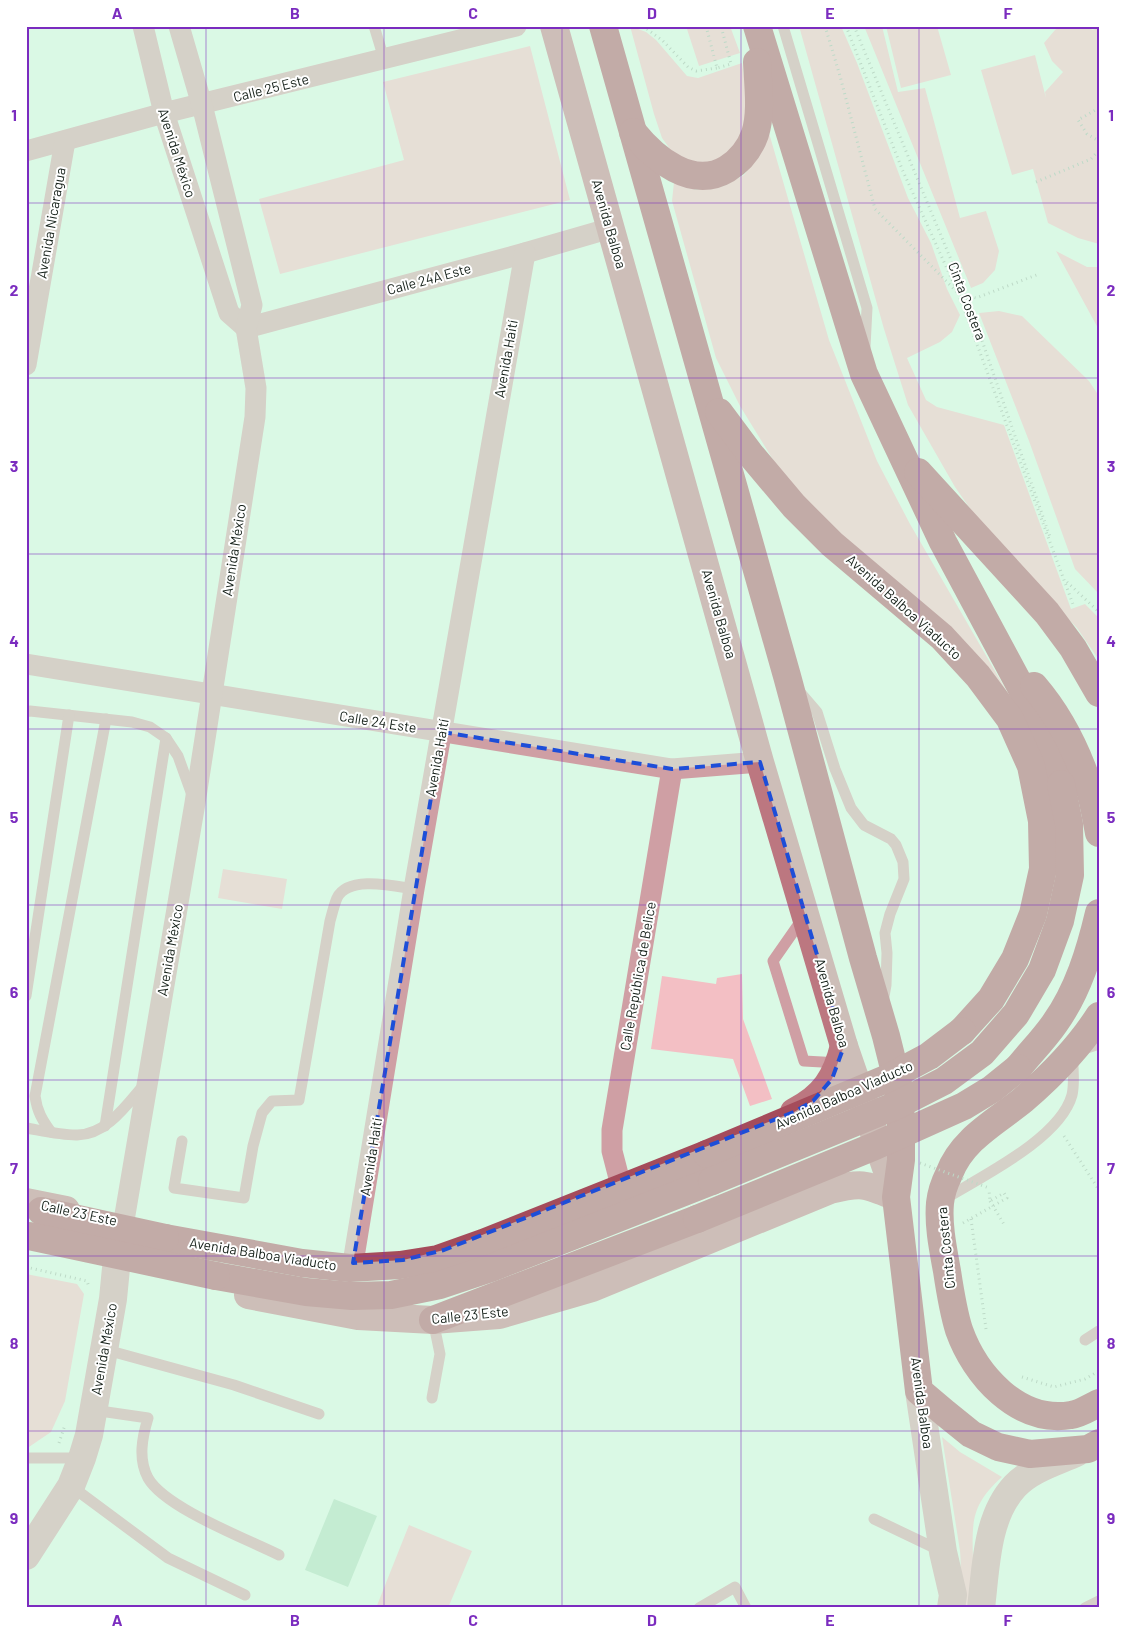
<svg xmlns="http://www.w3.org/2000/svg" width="1125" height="1634" font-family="Barlow,sans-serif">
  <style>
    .green { fill: #f3bfc4 }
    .water { fill: #a9dbbb }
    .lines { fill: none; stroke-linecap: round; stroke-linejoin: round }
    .path { stroke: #9ab3a3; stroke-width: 3; stroke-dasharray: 1 4; stroke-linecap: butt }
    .service { stroke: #cf9fa4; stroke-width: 11 }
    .minor { stroke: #cf9fa4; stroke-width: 21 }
    .tertiary { stroke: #cf9fa4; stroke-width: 28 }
    .secondary { stroke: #bc7780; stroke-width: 28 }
    .trunk { stroke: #a54c5b; stroke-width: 28 }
    .path-bridge { stroke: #9ab3a3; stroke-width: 3; stroke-dasharray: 1 4; stroke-linecap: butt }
    .trunk-bridge { stroke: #a54c5b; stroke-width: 28 }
    .marked { fill: none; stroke: #1d4ed8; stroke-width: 4; stroke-dasharray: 10 6; stroke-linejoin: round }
    .grid { fill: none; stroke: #7b2cbf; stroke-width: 1; stroke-opacity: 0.55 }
    .labels { text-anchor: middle; stroke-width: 4; stroke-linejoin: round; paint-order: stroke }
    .street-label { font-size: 14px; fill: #141f18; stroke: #fff }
    .neatline { fill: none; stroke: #7b2cbf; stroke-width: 2 }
    .grid-label { font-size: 16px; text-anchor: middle; font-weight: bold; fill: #7b2cbf }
  </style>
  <rect width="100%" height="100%" fill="#daf9e5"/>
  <g class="green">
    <path d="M630 26 646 32 656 40 687 76 698 78 742 63 748 103 747 123 732 156 703 168 673 153 662 138 654 114Z"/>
    <path d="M686 26H730L740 53 699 66Z"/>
    <path d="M799 26H841L857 63 908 198 931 243 947 289 960 315 952 332 940 342 907 358 926 400 937 407 1004 425 1071 609 1085 604 1099 618V660L1077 628 990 537 955 487 908 405 884 329Z"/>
    <path d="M864 26H882L898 92 925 88 960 218 986 211 999 251 995 270 983 283 971 288Z"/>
    <path d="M886 26H937L951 75 901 88Z"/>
    <path d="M1061 26H1090L1092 30 1099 28V244L1078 238 1048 223 1033 169 1012 175 981 70 1035 55 1046 98 1045 92 1063 72 1052 61 1044 43 1055 30Z"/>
    <path d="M530 46 570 200 280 274 259 199 404 160 383 82Z"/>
    <path d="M767 126 829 340 877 461 910 524 1017 709 824 522 780 471 740 406 716 358 672 201 674 182 696 190 724 186 744 175 757 158Z"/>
    <path d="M1056 251 1087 267H1099V330Z"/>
    <path d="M999 311 1022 316 1089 381 1099 396V594L1075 569 1029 441 979 313Z"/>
    <path d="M223 869 287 879 282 909 218 898Z"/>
    <path d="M742 974 743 1019 772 1099 750 1106 733 1059 651 1049 662 976 716 984 717 978Z"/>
    <path d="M26 1274 77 1284 84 1294 65 1401 51 1432 26 1449Z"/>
    <path d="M942 1437 960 1452 1002 1477C971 1505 972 1521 973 1560 973 1568 974 1576 973 1583 972 1591 969 1598 967 1606L963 1607C958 1590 962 1569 960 1551Z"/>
    <path d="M409 1525 472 1551 448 1608H376Z"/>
  </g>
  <path class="water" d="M334 1499 377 1516 348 1587 305 1570Z"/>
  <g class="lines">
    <g class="path">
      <path d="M643 26 663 41 688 67 696 71 717 68"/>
      <path d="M706 26 717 68 731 64 721 26"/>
      <path d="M825 26 840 76 875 209 958 293 976 298 1039 274"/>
      <path d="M846 26 902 169 958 293 1074 607"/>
      <path d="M854 26 969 303 1050 537"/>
      <path d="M1099 108 1078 120 1087 134 1099 141"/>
      <path d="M1036 182 1091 159 1099 150"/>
      <path d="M1067 582 1099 612"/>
      <path d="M1064 1136 1099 1190"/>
      <path d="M971 1219 986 1329"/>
      <path d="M963 1223 1007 1198 1004 1193 990 1201 989 1190"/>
      <path d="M26 1267 87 1281 89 1287"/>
      <path d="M1022 1377 1054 1387 1085 1379 1099 1371"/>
      <path d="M59 1443 65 1425"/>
    </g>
    <g class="service">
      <path d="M374 26 384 59"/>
      <path d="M783 26 867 308 865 347"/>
      <path d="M799 691 817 712 835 769 851 808 864 825 891 839 896 845 903 862 904 879 890 914 885 933 887 953 886 985 883 1002"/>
      <path d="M26 712 30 711 132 722 150 727 166 738 178 756 192 795"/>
      <path d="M803 918 773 961 804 1061 840 1063"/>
      <path d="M26 996 69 715"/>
      <path d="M105 1126 166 738"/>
      <path d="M26 1128C43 1131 60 1135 76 1135 105 1136 126 1106 143 1086"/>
      <path d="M51 1132C42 1120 37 1111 35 1096L106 719"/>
      <path d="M182 1141 174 1188 244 1198 253 1146 262 1113 272 1101 299 1100 330 921C332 914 334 905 337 898 348 875 394 886 414 889"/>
      <path d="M943 1200C980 1177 1060 1139 1072 1095 1075 1082 1073 1067 1072 1053L1099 1044"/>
      <path d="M1085 1340 1099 1331"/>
      <path d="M103 1349 234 1385 319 1414"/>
      <path d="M432 1398 440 1354 433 1320"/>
      <path d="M93 1410 148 1418C142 1438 138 1459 148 1478 165 1508 247 1539 279 1555"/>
      <path d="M26 1458H82"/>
      <path d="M71 1486 168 1558 245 1595"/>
      <path d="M874 1519 941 1551"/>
      <path d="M699 1608 735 1587 746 1608"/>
      <path d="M1085 1608 1099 1601"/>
    </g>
    <g class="minor">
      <path d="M143 26 164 113 229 313 246 328"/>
      <path d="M26 151 164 113 516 26"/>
      <path d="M246 328 525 253 611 228"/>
      <path d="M26 365 65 141"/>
      <path d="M26 664 672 769 760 762"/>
      <path d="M620 1182 612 1151V1130L672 769"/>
      <path d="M120 1244 195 803 255 417 256 388 246 328 252 305 202 105 179 26"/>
      <path d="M353 1263 414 889 525 253"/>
    </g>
    <g class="tertiary">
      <path d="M919 1391 943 1552 953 1595 951 1608"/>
      <path d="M26 1556 71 1486 82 1458 89 1435 113 1299 116 1268"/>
      <path d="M981 1608C986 1568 986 1517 1015 1486 1031 1469 1056 1462 1076 1453"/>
    </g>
    <g class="secondary">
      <path d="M554 26 760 762 844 1046 896 1197"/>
      <path d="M794 1112C824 1097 836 1078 844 1046"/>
      <path d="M26 1202 66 1210"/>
      <path d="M248 1295 358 1316 433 1320 499 1315 592 1288 830 1190C863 1182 865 1184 896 1197"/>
    </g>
    <g class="trunk">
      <path d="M603 26 787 676 863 958 886 1036 898 1084 901 1119V1160L896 1197 919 1391 945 1413 971 1434 998 1447 1030 1454 1088 1449 1099 1443"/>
      <path d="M757 26 864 374 943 542 1031 706 1050 747 1061 784"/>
      <path d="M633 132C655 159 692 190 727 169 740 161 750 148 755 134 762 112 758 85 757 62"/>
      <path d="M719 412 751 455 794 506 832 544 942 637 978 676 1010 719 1031 766 1042 821 1043 869 1033 914 1015 959 991 999 962 1031"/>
      <path d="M918 472 1047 613 1073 648 1099 693"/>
      <path d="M1034 686C1059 715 1077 751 1089 787 1094 802 1096 818 1099 833"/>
      <path d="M1099 1016C1078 1049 1052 1075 1023 1100 996 1122 962 1139 949 1174 945 1182 941 1194 940 1203 938 1225 943 1249 947 1271 950 1291 953 1311 959 1330 975 1375 1018 1424 1071 1415 1080 1414 1090 1407 1099 1403"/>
      <path d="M1018 1068C1030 1053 1044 1039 1055 1023 1078 991 1090 951 1099 913"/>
      <path d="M165 1238 302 1263 350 1268 400 1265 438 1259 483 1243 707 1154"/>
      <path d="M216 1276 306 1292 352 1296 391 1295 440 1285 491 1268 712 1181"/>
      <path d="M433 1320 697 1219"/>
    </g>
    <g class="path-bridge">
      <path d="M920 1163 989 1188"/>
      <path d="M990 1201 1005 1226"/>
    </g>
    <g class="trunk-bridge">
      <path d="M707 1154 886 1079 929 1056 962 1031"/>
      <path d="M712 1181 897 1105 944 1081 982 1053 1016 1014 1042 970 1060 921 1070 875 1069 824 1061 784"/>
      <path d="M41 1211 165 1238"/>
      <path d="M697 1219 875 1146 964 1106 992 1089 1018 1068"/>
      <path d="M29 1236 216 1276"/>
    </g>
  </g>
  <path d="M0 0H1125V1634H0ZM442 732 672 769 760 762 844 1046 832 1079 813 1101 794 1112 444 1250 403 1260 353 1263Z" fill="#daf9e5" fill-opacity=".55" fill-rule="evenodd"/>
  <path class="marked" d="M442 732 672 769 760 762 844 1046 832 1079 813 1101 794 1112 444 1250 403 1260 353 1263Z"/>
  <path class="grid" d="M206 26V1608M384 26V1608M562 26V1608M741 26V1608M919 26V1608M26 203H1099M26 378H1099M26 554H1099M26 729H1099M26 905H1099M26 1080H1099M26 1256H1099M26 1431H1099"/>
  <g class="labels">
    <g class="street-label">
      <text transform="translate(271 88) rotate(-14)" y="5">Calle 25 Este</text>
      <text transform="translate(177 153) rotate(72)" y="5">Avenida México</text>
      <text transform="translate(51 223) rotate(-80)" y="5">Avenida Nicaragua</text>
      <text transform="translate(609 224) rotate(74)" y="5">Avenida Balboa</text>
      <text transform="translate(429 279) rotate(-15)" y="5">Calle 24A Este</text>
      <text transform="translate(967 301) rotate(69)" y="5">Cinta Costera</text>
      <text transform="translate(506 359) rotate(-80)" y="5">Avenida Haití</text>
      <text transform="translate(234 550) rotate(-81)" y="5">Avenida México</text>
      <text transform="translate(904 607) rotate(42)" y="5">Avenida Balboa Viaducto</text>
      <text transform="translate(719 614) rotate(74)" y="5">Avenida Balboa</text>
      <text transform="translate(378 722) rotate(9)" y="5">Calle 24 Este</text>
      <text transform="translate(437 758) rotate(-80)" y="5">Avenida Haití</text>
      <text transform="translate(170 950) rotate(-80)" y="5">Avenida México</text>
      <text transform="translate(638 976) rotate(-80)" y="5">Calle República de Belice</text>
      <text transform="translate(832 1003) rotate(74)" y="5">Avenida Balboa</text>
      <text transform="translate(844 1095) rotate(-24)" y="5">Avenida Balboa Viaducto</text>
      <text transform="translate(371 1157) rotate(-81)" y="5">Avenida Haití</text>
      <text transform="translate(79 1213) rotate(12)" y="5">Calle 23 Este</text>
      <text transform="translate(946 1248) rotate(-96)" y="5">Cinta Costera</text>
      <text transform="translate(263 1254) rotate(9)" y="5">Avenida Balboa Viaducto</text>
      <text transform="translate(470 1315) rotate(-6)" y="5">Calle 23 Este</text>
      <text transform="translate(104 1349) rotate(-80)" y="5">Avenida México</text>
      <text transform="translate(922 1403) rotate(82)" y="5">Avenida Balboa</text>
    </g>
  </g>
  <rect width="1125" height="1634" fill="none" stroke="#ffffff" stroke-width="55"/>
  <rect x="28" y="28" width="1070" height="1578" class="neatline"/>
  <g class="grid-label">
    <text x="117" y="19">A</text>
    <text x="295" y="19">B</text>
    <text x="473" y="19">C</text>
    <text x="652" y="19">D</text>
    <text x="830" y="19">E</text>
    <text x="1008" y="19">F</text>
    <text x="14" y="121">1</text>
    <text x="1111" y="121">1</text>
    <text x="14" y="296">2</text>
    <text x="1111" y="296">2</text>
    <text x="14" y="472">3</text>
    <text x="1111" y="472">3</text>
    <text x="14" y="647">4</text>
    <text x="1111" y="647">4</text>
    <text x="14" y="823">5</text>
    <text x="1111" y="823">5</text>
    <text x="14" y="998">6</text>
    <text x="1111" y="998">6</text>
    <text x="14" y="1174">7</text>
    <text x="1111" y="1174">7</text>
    <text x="14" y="1349">8</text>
    <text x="1111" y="1349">8</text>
    <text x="14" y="1524">9</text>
    <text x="1111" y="1524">9</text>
    <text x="117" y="1626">A</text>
    <text x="295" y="1626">B</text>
    <text x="473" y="1626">C</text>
    <text x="652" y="1626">D</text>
    <text x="830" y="1626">E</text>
    <text x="1008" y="1626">F</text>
  </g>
</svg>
